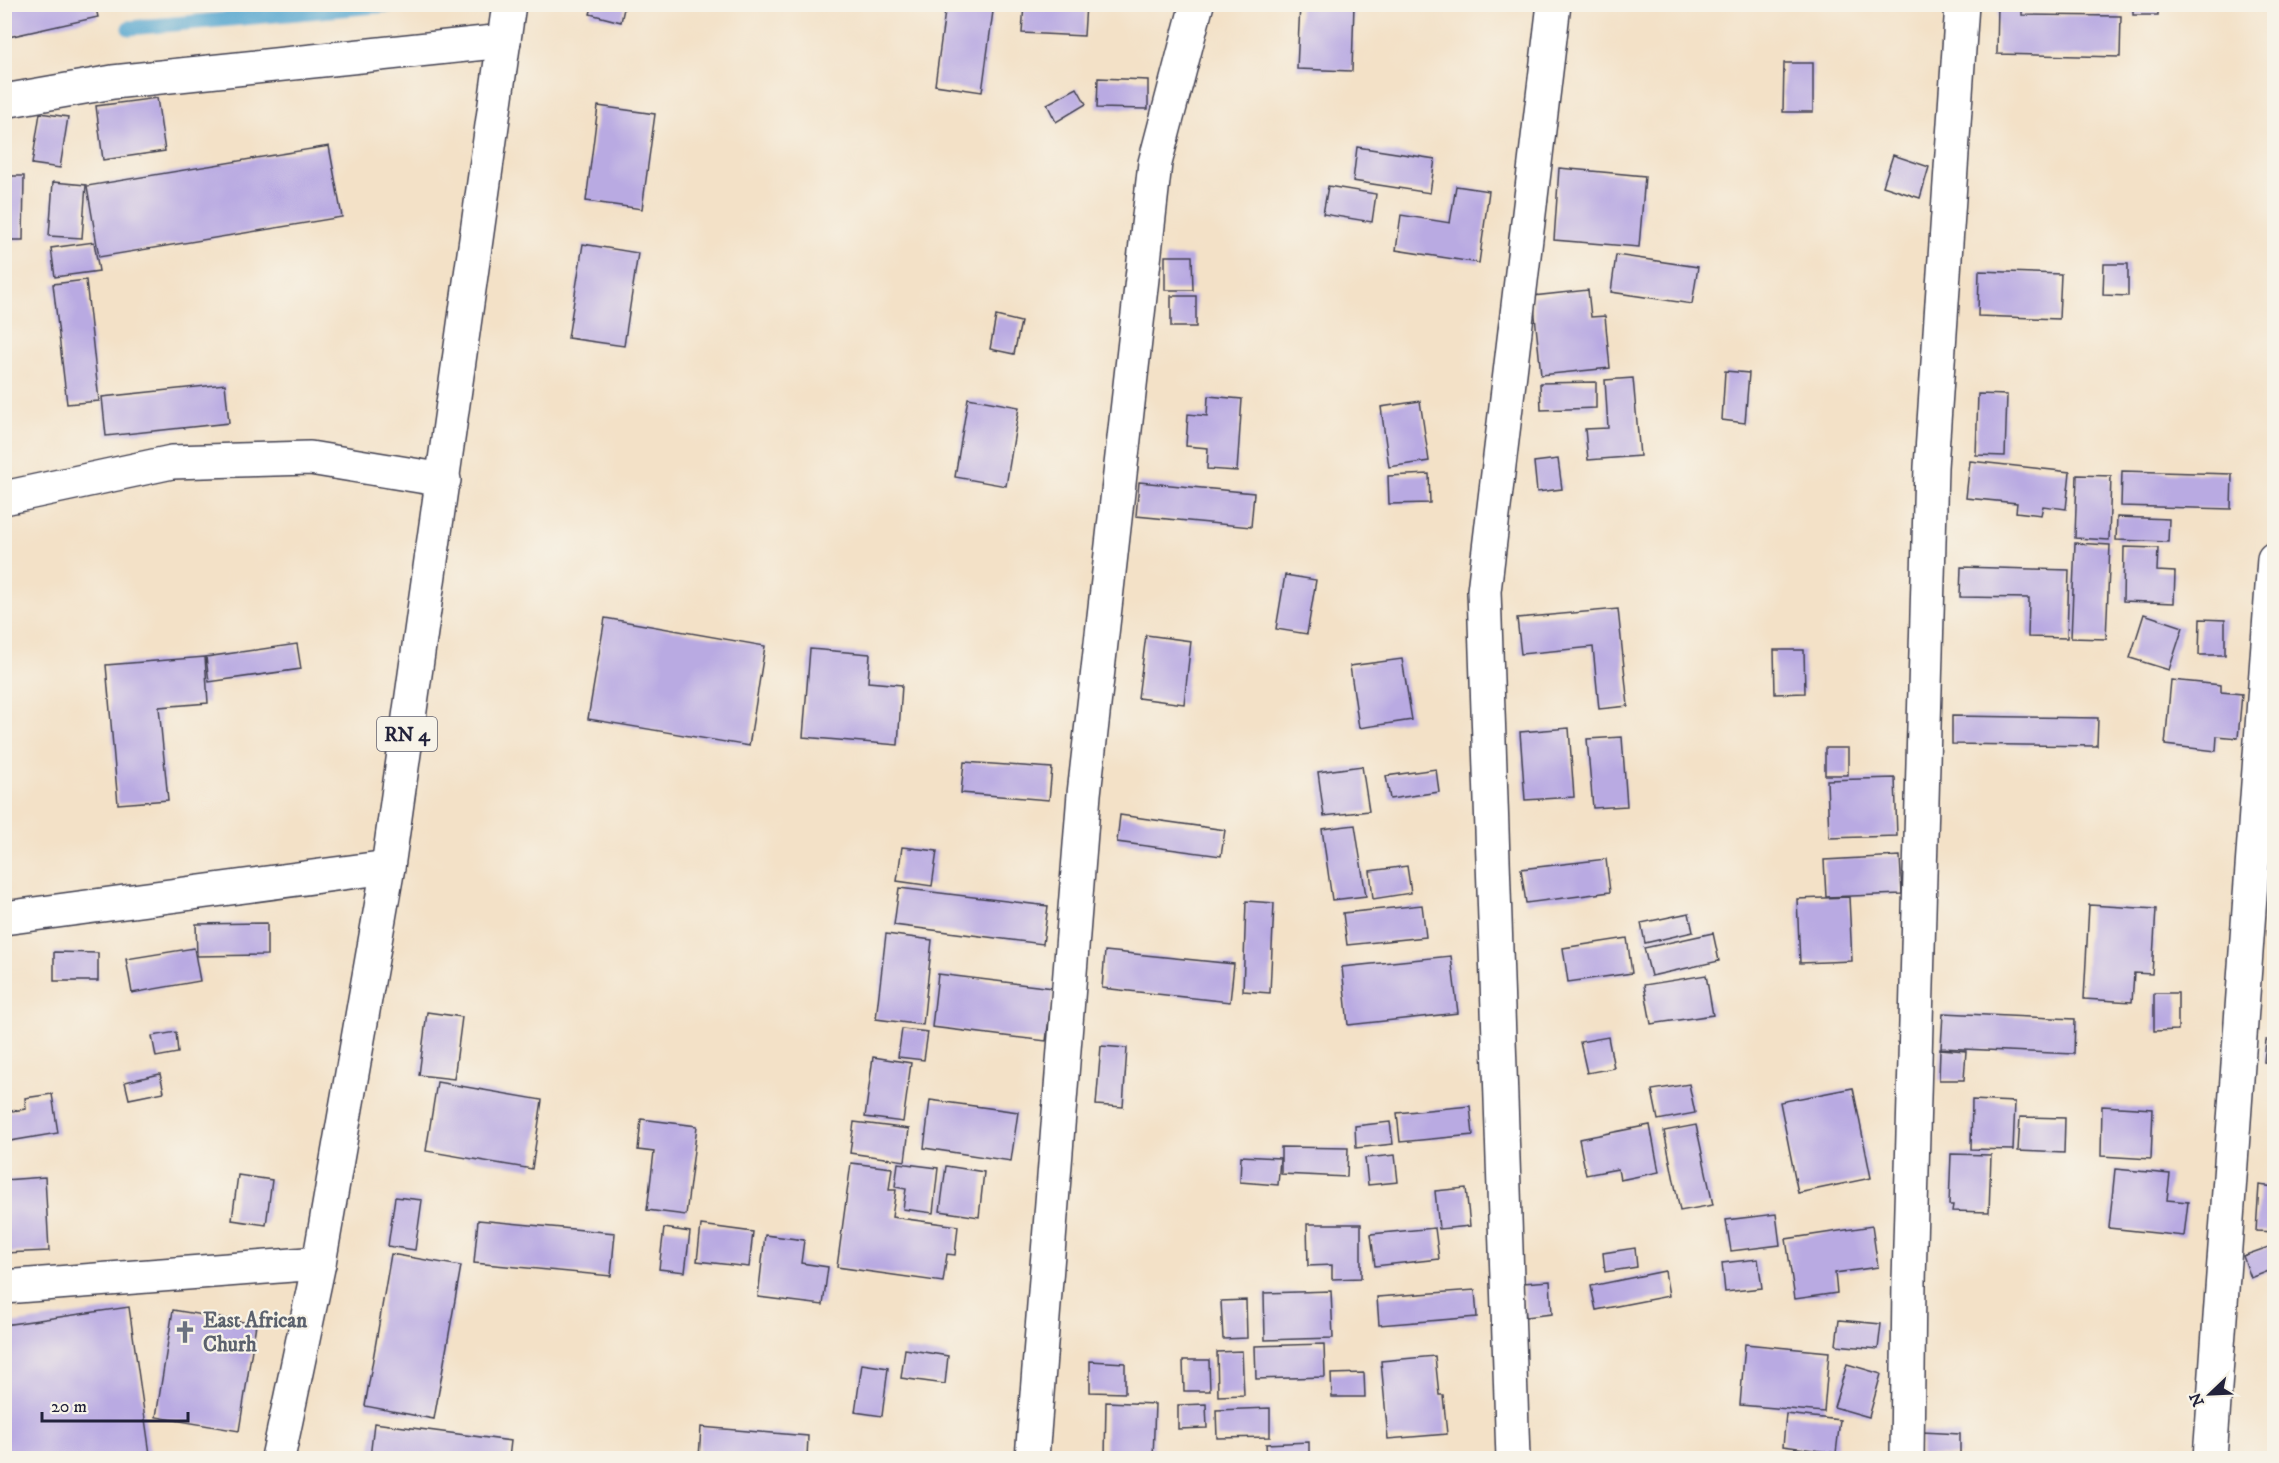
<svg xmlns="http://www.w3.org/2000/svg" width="2279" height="1463" font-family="'IM FELL DW Pica',serif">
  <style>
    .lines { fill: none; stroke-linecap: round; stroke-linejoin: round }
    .stream { stroke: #54a6cf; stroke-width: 15 }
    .building { fill: #b9aae2 }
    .street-casing { stroke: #413f50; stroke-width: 36 }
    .primary-casing { stroke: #413f50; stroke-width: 36 }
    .street { stroke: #fff; stroke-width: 33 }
    .primary { stroke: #fff; stroke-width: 33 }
    .labels { text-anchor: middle; stroke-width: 4.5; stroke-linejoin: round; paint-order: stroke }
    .shield { fill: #f7f3e8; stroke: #62616f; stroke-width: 1.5 }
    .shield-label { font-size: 20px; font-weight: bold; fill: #22223b }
    .worship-label { font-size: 21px; font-weight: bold; fill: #5b616d; stroke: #f7f3e8; text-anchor: start }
  </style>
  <rect width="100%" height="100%" fill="#f7f3e8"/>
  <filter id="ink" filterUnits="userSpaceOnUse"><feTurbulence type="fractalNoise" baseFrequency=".0167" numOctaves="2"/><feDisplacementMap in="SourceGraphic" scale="12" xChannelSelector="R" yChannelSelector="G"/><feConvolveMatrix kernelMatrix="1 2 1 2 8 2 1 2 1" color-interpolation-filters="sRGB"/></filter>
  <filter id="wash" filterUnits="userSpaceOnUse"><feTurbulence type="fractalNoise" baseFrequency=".008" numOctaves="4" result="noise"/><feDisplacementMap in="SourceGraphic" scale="24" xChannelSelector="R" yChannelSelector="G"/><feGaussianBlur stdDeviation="1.35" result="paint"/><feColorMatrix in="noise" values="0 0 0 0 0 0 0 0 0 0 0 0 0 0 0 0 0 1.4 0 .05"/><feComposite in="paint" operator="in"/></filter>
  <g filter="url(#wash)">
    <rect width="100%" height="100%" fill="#f3e1c7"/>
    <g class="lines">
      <path class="stream" d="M129 28 399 4"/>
    </g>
    <g id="blocks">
      <g class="building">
        <path d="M4 4H95L98 17 4 38Z"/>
        <path d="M593 4H625L621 22 590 14Z"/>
        <path d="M946 4H994L982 92 935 85Z"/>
        <path d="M1024 4H1086L1084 36 1022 33Z"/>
        <path d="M1300 4H1354L1352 71 1297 69Z"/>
        <path d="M1998 4H2022V15L2121 16 2120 57 1997 54Z"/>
        <path d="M2068 4H2120V8L2068 6Z"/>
        <rect x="2133" y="4" width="25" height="11"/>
        <path d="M1784 63H1813V112H1783Z"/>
        <path d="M1098 78 1148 80V109L1097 108Z"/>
        <path d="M1077 88 1086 104 1056 122 1047 104Z"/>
        <path d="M157 98 165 151 103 160 96 106Z"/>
        <path d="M598 106 655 114 642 209 586 201Z"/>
        <path d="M40 113 68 117 60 168 32 164Z"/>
        <path d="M329 146 342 217 99 257 87 186Z"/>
        <path d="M1357 147 1435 159 1430 193 1353 181Z"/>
        <path d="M1893 155 1929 167 1920 198 1883 186Z"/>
        <path d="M1559 168 1645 176 1639 247 1554 240Z"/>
        <path d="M4 176H24L23 240H4Z"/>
        <path d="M53 182 86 185 82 238 49 236Z"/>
        <path d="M1328 186 1376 194 1372 222 1323 214Z"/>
        <path d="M1456 186 1489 191 1479 263 1396 250 1401 215 1450 223Z"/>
        <path d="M94 242 99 271 55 277 51 248Z"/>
        <path d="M583 244 638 253 624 346 568 338Z"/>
        <path d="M1616 255 1698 267 1692 304 1611 292Z"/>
        <path d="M1165 256H1192L1193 290H1165Z"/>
        <path d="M2104 264H2128V296L2103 295Z"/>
        <path d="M1979 271 2061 274 2059 319 1978 316Z"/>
        <path d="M86 280 99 401 67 404 53 284Z"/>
        <path d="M1588 290 1591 317 1605 316 1610 368 1541 375 1533 296Z"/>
        <rect x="1171" y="296" width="25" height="31"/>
        <path d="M996 316 1021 322 1014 354 990 349Z"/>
        <path d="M1725 371 1749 373 1745 423 1722 420Z"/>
        <path d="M1633 378 1640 456 1588 460 1585 429 1608 428 1605 380Z"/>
        <path d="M1596 382V408L1541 410 1540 383Z"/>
        <path d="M225 384 229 423 106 436 102 397Z"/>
        <path d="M1978 394 2007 395 2005 456 1976 455Z"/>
        <path d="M1208 396 1242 399 1237 471 1207 469 1208 448 1186 446 1188 414 1207 416Z"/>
        <path d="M968 398 1019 407 1006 486 955 477Z"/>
        <path d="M1420 401 1429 461 1389 467 1381 407Z"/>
        <path d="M1558 459 1562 489 1537 492 1534 462Z"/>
        <path d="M1970 461 2070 472 2066 509 2043 506 2041 515 2016 512 2017 503 1966 498Z"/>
        <path d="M2122 471 2232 474 2231 509 2121 506Z"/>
        <path d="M1429 474 1430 503 1389 504 1388 476Z"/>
        <path d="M2077 475 2111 476 2109 540 2075 538Z"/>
        <path d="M1139 482 1254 493 1251 527 1136 516Z"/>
        <path d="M2117 517 2169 519 2168 542 2116 540Z"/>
        <path d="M2075 543 2110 545 2106 639 2071 638Z"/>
        <path d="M2124 547 2158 548 2157 571 2175 572 2174 603 2123 601Z"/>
        <path d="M1961 567 2069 570 2067 638 2028 637 2029 598 1960 597Z"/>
        <path d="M1285 575 1316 580 1307 634 1276 629Z"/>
        <path d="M1618 609 1628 706 1599 709 1593 647 1521 654 1517 618Z"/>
        <path d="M2144 614 2183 627 2169 670 2130 658Z"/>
        <path d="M605 618 765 646 749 746 588 719Z"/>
        <path d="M2200 619 2225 620V655H2199Z"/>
        <path d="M1146 635 1191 641 1184 704 1138 698Z"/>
        <path d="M297 644 301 669 209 682 206 657Z"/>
        <path d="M810 649 870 654 868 682 902 685 898 745 803 737Z"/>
        <path d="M1774 650H1804L1805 693 1775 694Z"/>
        <path d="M205 657 208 703 159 707 168 800 118 804 106 665Z"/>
        <path d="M1402 659 1412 720 1359 728 1350 666Z"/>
        <path d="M2171 680 2221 685V692L2242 694 2238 738 2217 736 2216 751 2165 745Z"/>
        <path d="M1952 716 2098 718 2097 746 1952 744Z"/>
        <path d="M1569 728 1574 797 1525 800 1520 732Z"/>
        <path d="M1622 737 1627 806 1593 808 1587 739Z"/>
        <rect x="1825" y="748" width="23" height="27"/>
        <path d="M964 762 1052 768 1049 800 961 793Z"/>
        <path d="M1362 766 1369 811 1324 816 1318 772Z"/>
        <path d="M1436 769 1439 792 1390 799 1386 776Z"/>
        <path d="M1895 778 1897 836 1829 838 1827 780Z"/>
        <path d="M1120 815 1225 830 1221 856 1117 842Z"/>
        <path d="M1355 825 1366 896 1332 900 1322 829Z"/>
        <path d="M902 847 937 851 932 886 897 881Z"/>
        <path d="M1900 856 1902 894 1826 897 1824 860Z"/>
        <path d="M1606 859 1610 892 1526 903 1521 869Z"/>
        <path d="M1407 866 1411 893 1373 899 1370 871Z"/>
        <path d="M899 888 1048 906 1043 944 894 925Z"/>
        <path d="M1849 897 1852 961 1800 963 1797 899Z"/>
        <path d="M1246 901 1274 903 1270 993 1243 991Z"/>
        <path d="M1422 905 1426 937 1347 945 1343 913Z"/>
        <path d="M2089 905 2156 909 2152 974 2134 973 2132 1002 2084 999Z"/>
        <path d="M1689 913 1693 932 1645 943 1641 923Z"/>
        <path d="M267 923V955L197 956 196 924Z"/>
        <path d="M1713 933 1719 961 1651 976 1644 948Z"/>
        <path d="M886 934 932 940 923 1025 876 1019Z"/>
        <path d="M1627 938 1632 973 1568 982 1563 948Z"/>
        <path d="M194 948 200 981 132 993 126 959Z"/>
        <path d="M1105 951 1234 964 1230 1002 1102 988Z"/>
        <path d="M54 952 98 953V981H54Z"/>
        <path d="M1451 956 1458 1013 1348 1025 1342 967Z"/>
        <path d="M938 974 1053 988 1046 1041 932 1027Z"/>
        <path d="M1706 975 1713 1015 1651 1024 1644 985Z"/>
        <path d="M2154 993H2178V1030L2154 1031Z"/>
        <path d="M427 1012 462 1017 454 1079 419 1075Z"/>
        <path d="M1943 1013 2075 1019 2074 1054 1941 1048Z"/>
        <path d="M902 1029 928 1032 924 1060 898 1057Z"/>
        <path d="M176 1032 178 1053 156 1057 152 1036Z"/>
        <path d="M1608 1037 1614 1068 1587 1073 1580 1042Z"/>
        <path d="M2266 1040H2274V1063L2264 1062Z"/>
        <path d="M1101 1046 1127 1048 1123 1107 1096 1105Z"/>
        <path d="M1940 1049 1966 1051 1964 1080H1939Z"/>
        <path d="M873 1057 911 1063 903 1122 865 1117Z"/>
        <path d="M160 1074 164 1092 129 1099 125 1082Z"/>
        <path d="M437 1082 542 1100 532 1169 426 1151Z"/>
        <path d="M1689 1084 1695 1113 1658 1120 1652 1090Z"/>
        <path d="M1853 1088 1871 1178 1798 1193 1780 1102Z"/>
        <path d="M52 1094 58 1133 4 1142V1112L26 1109 25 1098Z"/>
        <path d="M930 1100 1018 1112 1011 1161 924 1148Z"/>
        <path d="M1972 1100 2015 1102 2013 1150 1971 1149Z"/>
        <path d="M1470 1106 1473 1135 1400 1142 1397 1113Z"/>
        <path d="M2102 1106 2153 1109 2151 1159 2101 1156Z"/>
        <path d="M2020 1117 2065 1118 2064 1153 2018 1151Z"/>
        <path d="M641 1119 697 1126 686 1215 647 1210 654 1152 638 1150Z"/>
        <path d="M854 1122 909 1129 905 1161 850 1153Z"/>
        <path d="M1390 1122 1393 1144 1356 1148 1355 1126Z"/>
        <path d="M1650 1125 1659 1172 1620 1180 1618 1169 1586 1175 1579 1139Z"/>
        <path d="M1696 1125 1713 1205 1680 1211 1664 1131Z"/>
        <path d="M1281 1147 1348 1148 1347 1177 1281 1174Z"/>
        <path d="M1951 1154 1991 1155 1989 1212 1952 1211 1953 1205H1949Z"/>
        <path d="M1395 1155 1398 1182 1368 1185 1365 1158Z"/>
        <path d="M1241 1156 1280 1158 1278 1185 1240 1182Z"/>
        <path d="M851 1163 892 1168 889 1190H896L892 1217 958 1226 955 1255 947 1254 943 1282 837 1267Z"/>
        <path d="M898 1163 938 1168 933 1213 903 1209 906 1189 895 1187Z"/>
        <path d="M946 1166 984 1172 979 1217 940 1211Z"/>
        <path d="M2115 1169 2170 1174 2167 1200 2188 1202 2184 1236 2109 1228Z"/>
        <path d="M238 1175 272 1180 266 1225 232 1220Z"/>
        <path d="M45 1177 49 1251 4 1253V1180Z"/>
        <path d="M2259 1185 2274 1187V1232L2256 1231Z"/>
        <path d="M1466 1188 1470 1226 1439 1229 1435 1191Z"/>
        <path d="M395 1197 422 1200 415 1250 388 1246Z"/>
        <path d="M1776 1214 1780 1245 1731 1251 1726 1220Z"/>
        <path d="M478 1220 615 1233 611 1276 474 1263Z"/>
        <path d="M1307 1224H1361V1278L1332 1279V1265L1308 1266Z"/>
        <path d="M701 1225 753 1232 749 1267 697 1261Z"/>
        <path d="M1872 1226 1878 1267 1835 1273 1837 1293 1795 1299 1786 1239Z"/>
        <path d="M664 1228 690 1232 685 1272 659 1269Z"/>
        <path d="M1435 1228 1439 1259 1375 1266 1371 1234Z"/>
        <path d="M765 1235 804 1240 801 1263 828 1267 823 1305 758 1297Z"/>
        <path d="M2274 1245V1269L2251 1278 2243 1256Z"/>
        <path d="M1635 1248 1637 1267 1605 1272 1603 1253Z"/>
        <path d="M391 1254 461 1266 434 1419 365 1406Z"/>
        <path d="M1758 1259 1762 1288 1725 1292 1722 1263Z"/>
        <path d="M1665 1271 1669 1296 1596 1310 1591 1286Z"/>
        <path d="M1550 1281 1552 1314 1526 1317 1523 1283Z"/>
        <path d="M1475 1290 1477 1317 1379 1325 1377 1297Z"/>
        <path d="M1331 1291 1333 1338 1265 1340 1264 1293Z"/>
        <path d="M1246 1300 1247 1338 1223 1339 1221 1301Z"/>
        <path d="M129 1307 150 1454 120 1458H4V1325Z"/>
        <path d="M173 1310 256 1324 239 1431 156 1417Z"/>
        <path d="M1839 1320 1881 1324 1878 1349 1836 1345Z"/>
        <path d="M1324 1344 1325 1377 1256 1379 1255 1346Z"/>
        <path d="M1745 1344 1829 1352 1824 1412 1740 1405Z"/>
        <path d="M905 1349 948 1356 945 1384 901 1378Z"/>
        <path d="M1242 1351 1244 1395 1218 1396 1217 1352Z"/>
        <path d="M1435 1356 1439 1395H1443L1447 1434 1388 1439 1381 1361Z"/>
        <path d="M1183 1360H1209L1210 1391H1184Z"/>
        <path d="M1090 1361 1125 1363V1393L1090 1392Z"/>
        <path d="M862 1364 888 1368 882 1416 855 1412Z"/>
        <path d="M1847 1364 1881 1374 1869 1417 1834 1407Z"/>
        <path d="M1364 1373 1365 1397H1332L1331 1374Z"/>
        <path d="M1106 1402 1155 1404 1153 1458H1105Z"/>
        <path d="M1206 1404 1207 1428 1178 1429V1405Z"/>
        <path d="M1270 1408V1437L1217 1438 1216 1410Z"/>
        <path d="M1786 1414 1840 1420 1836 1453 1783 1446Z"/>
        <path d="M374 1423 511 1441 509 1458H370Z"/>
        <path d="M701 1427 808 1436 807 1458H699Z"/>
        <path d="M1922 1432 1960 1434V1456L1921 1455Z"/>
        <path d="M1309 1442V1458H1267L1266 1444Z"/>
      </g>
    </g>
  </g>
  <g filter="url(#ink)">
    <use href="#blocks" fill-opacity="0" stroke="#413f50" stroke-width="1.5"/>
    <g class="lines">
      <g class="street-casing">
        <g id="street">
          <path d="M4 101 113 82 504 41"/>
          <path d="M4 498 172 462 310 458 444 480"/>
          <path d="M4 918 388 867"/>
          <path d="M4 1287 319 1263"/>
          <path d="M1032 1458 1084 794 1155 163 1197 4"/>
          <path d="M1513 1458 1484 591 1554 4"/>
          <path d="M1907 1458 1909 1282 1931 467 1962 4"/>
          <path d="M2210 1458 2274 559"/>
        </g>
      </g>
      <g class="primary-casing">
        <path id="primary" d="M278 1458 319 1263 388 867 509 4"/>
      </g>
      <use href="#street" class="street"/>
      <use href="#primary" class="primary"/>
    </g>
  </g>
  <defs>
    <g id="church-bare" transform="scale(1.8)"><path d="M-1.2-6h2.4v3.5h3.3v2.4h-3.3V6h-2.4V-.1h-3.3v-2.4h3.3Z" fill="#6b7280" stroke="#f7f3e8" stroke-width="2.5" paint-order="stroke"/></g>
  </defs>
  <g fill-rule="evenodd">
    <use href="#church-bare" x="185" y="1332"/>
  </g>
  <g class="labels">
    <rect class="shield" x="377" y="717" width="60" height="34" rx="4.5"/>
    <g class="shield-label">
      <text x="407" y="741">RN 4</text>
    </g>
    <g class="worship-label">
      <text x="203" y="1327">East African<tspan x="203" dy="24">Churh</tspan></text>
    </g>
  </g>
  <rect width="2279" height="1463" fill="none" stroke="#f7f3e8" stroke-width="24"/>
  <g transform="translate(2210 1394) rotate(247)" stroke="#f7f3e8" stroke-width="4.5" paint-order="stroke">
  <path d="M0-4.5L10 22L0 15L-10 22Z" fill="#22223b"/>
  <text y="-9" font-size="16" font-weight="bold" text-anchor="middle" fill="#22223b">N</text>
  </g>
  <path d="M42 1412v9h146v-9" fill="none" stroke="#22223b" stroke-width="3"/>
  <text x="51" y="1412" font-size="18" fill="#22223b" stroke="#f7f3e8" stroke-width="4.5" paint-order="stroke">20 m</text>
</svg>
